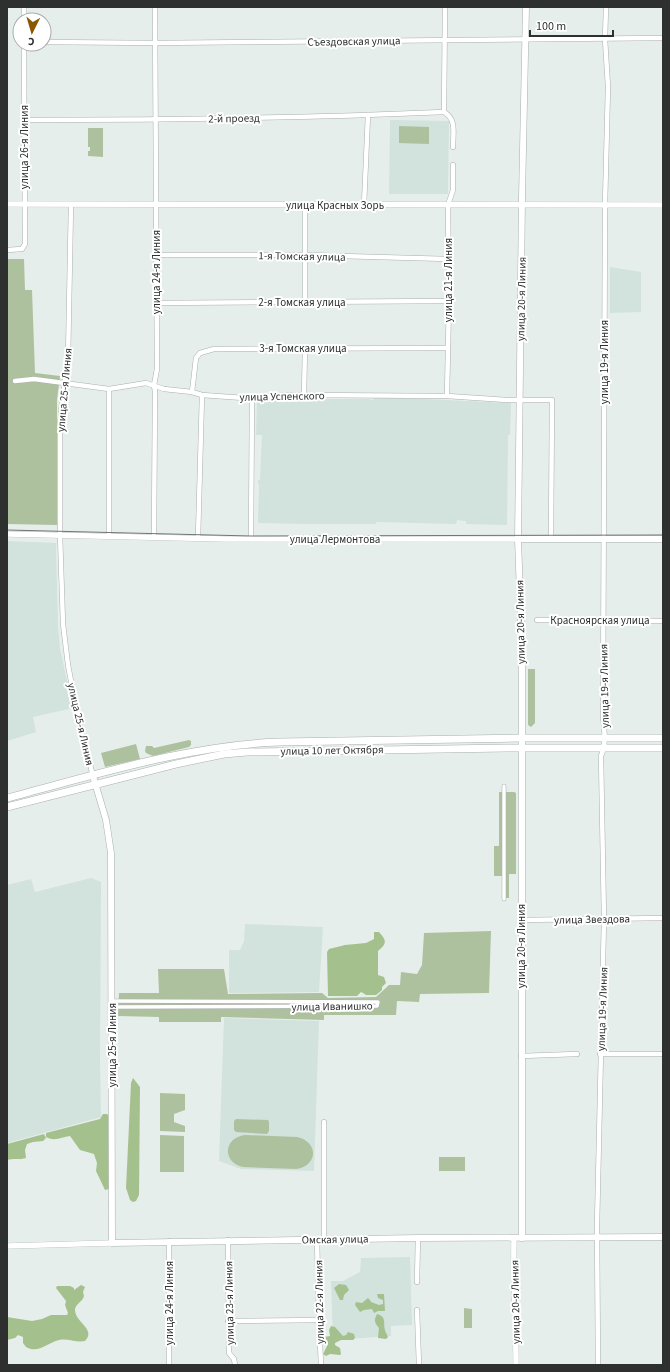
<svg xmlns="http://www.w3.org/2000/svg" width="670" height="1372" font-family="'Source Sans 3',sans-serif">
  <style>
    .built { fill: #d2e2dc }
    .green { fill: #aec19f }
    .forest { fill: #a4c18d }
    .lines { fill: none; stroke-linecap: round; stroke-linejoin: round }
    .pedestrian-casing { stroke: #a9b0ad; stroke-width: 4.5 }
    .minor-casing { stroke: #a9b0ad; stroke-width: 5.5 }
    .tertiary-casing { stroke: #a9b0ad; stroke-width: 6 }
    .secondary-casing { stroke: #a9b0ad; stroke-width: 7 }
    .primary-casing { stroke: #a9b0ad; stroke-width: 8 }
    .pedestrian { stroke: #fff; stroke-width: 3.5 }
    .minor { stroke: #fff; stroke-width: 4.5 }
    .tertiary { stroke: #fff; stroke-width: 5.5 }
    .secondary { stroke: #fff; stroke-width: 6 }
    .primary { stroke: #fff; stroke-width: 7 }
    .tram { stroke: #717674; stroke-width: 1 }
    .labels { text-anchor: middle; stroke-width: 4; stroke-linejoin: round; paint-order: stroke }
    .street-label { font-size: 11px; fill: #2d302f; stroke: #fff }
  </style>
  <rect width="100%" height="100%" fill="#e6eeeb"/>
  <g class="built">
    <path d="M390 120 449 121 448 194H389Z"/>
    <path d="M610 267 641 272V312L610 313Z"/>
    <path d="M374 398H403L511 403 510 435H508L507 525 466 524V521L457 520 456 524 376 522V524H308L258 523 259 484H258V480H260L262 435H256L257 399H368L373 400Z"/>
    <path d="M7 541 56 543 58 626 60 649 73 708 33 717 36 732 7 741Z"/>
    <path d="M91 878 101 882 100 1061 101 1117 7 1143V885L31 879 35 892Z"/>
    <path d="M245 924 323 927 319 992 229 993V950H240L244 941Z"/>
    <path d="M224 1018 319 1021 314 1171 241 1169 219 1161Z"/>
    <path d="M410 1257 412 1325 391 1326V1336L333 1340 331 1281H343L360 1272 361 1258Z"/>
  </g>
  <g class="green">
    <path d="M399 126 429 127V144L399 143Z"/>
    <path d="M88 128H103V157L88 156V151H90V147H88Z"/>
    <path d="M7 259H24L25 290H32L35 373 60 376 57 400V525L7 524Z"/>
    <path d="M528 669H535V723L531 727 528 725Z"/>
    <path d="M189 740 191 741V745L189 747 153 756 146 753 145 751 146 746H152L154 748Z"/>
    <path d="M136 744 140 759 105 767 101 753Z"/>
    <path d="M499 792H514L516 793V874H509V898H502V876H494V846H499Z"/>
    <path d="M491 931 489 993 420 994 419 1002 397 1001 396 1015H324V1020L221 1017V1022H159V1017L118 1016 119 993H159L158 969H224L228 994 322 993 328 998 376 997 389 985H400L401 972 417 974 422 965 424 933Z"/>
    <path d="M160 1093 185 1094V1110L174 1114V1122L185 1126V1132L160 1131Z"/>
    <path d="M236 1119 268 1120 269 1122V1131L267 1134 236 1132 234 1130V1121Z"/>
    <path d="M160 1135 184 1136V1172H160Z"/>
    <path d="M245 1135 297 1137C319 1142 318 1166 296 1169L243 1167C222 1162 223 1138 245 1135Z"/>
    <rect x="439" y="1157" width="26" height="14"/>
    <path d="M464 1308 472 1309V1328H464Z"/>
  </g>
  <g class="forest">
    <path d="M374 932H379C386 940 388 943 378 951V975L384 977 386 983 382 987V990L376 995H366L363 993 361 992 357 996H328L327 952 329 949 345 945 366 943 374 939Z"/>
    <path d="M133 1078 140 1087 139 1195 136 1201 133 1202 130 1200 126 1188 131 1083Z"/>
    <path d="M103 1114H107L109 1116V1189L105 1190 96 1171 97 1163 94 1154 80 1150 70 1136C62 1137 55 1142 46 1137V1133L100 1119Z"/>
    <path d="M44 1134 46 1138 43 1141 33 1142 27 1144 25 1150 26 1158C20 1160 13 1158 7 1160V1144Z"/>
    <path d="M339 1284 346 1285 349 1290 344 1295 343 1300H340L334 1288Z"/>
    <path d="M81 1285 85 1287 83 1292 84 1296C83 1301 76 1304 75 1309 74 1322 97 1329 85 1341 76 1343 68 1338 59 1340 47 1343 38 1354 26 1347L23 1343V1337L18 1335 15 1338 7 1340V1317L32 1321 42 1319 51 1315H67L68 1313 65 1305 66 1301 56 1288 57 1286H70L74 1288V1290Z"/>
    <path d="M377 1294H384L385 1311H378L374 1313 372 1309 364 1310 360 1312 355 1305 356 1302 362 1303 368 1298 370 1300 371 1302 379 1305 383 1304V1300L378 1298Z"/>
    <path d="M377 1314C387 1317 383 1322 385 1330 385 1332 387 1334 388 1337L386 1339 378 1338 379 1328C374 1322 374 1320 377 1314Z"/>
    <path d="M331 1326 335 1327 343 1336 346 1335 348 1332 354 1334 355 1338 353 1340H341L335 1343V1345L340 1348 341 1354 340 1355 330 1354 326 1356 323 1354 328 1344 324 1345 322 1340 324 1337 330 1336 329 1330Z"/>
  </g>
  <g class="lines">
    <g class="pedestrian-casing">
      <g id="pedestrian">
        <path d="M504 786V899"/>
        <path d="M112 1001 378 1002 377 1006 112 1007"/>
      </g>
    </g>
    <g class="minor-casing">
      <g id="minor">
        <path d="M24 20V7"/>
        <path d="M44 42 155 43 663 38"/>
        <path d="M444 112 445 7"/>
        <path d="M444 112C457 119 453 134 453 147"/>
        <path d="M24 120C164 120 304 118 444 112"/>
        <path d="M71 205 68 360 62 402 60 425V535L63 624 68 665 78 718 93 776"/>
        <path d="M364 205 368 115"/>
        <path d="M7 250 22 249 25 244 24 44"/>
        <path d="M156 255H305L448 259"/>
        <path d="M305 302V205"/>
        <path d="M156 303 449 301"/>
        <path d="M15 381 34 379 109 389 146 383 164 389 192 392 202 395 244 398 261 396 304 395 447 396 507 400H552L551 539"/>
        <path d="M192 392 196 358 200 353 214 349 447 348"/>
        <path d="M304 395 305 348"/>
        <path d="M447 396 449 301 448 205 453 190V165"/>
        <path d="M109 536V389"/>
        <path d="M154 537 155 392 154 385 157 369 155 7"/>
        <path d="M198 538 202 395"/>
        <path d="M251 539 252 397"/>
        <path d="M537 620 663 621"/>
        <path d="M521 920 663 918"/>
        <path d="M600 1054H663"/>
        <path d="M521 1056 577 1054"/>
        <path d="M324 1122V1239"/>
        <path d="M317 1239 319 1320 321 1365"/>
        <path d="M228 1240 229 1353 234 1359 235 1365"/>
        <path d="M169 1241V1365"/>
        <path d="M417 1282 418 1238"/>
        <path d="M417 1310 419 1365"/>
        <path d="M228 1321 319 1320"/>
        <path d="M598 1365 597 1226 604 919 601 756C607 743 604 730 603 716L605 205 608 87 605 39 606 7"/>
      </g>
    </g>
    <g class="tertiary-casing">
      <g id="tertiary">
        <path d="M7 204 663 205"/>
        <path d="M7 534 225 539H518"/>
        <path d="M514 1238C513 1280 516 1323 516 1365"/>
        <path d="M7 1246 112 1243"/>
      </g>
    </g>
    <g class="secondary-casing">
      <g id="secondary">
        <path d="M518 539H663"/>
        <path d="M93 776 106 820 111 853 112 1243 418 1238 663 1237"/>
        <path d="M522 1238V650L518 539 522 197 526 7"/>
      </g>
    </g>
    <g class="primary-casing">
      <g id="primary">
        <path d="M7 798C95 775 189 745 280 742L521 738H663"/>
        <path d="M7 807 176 764 224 754 247 752 507 748H663"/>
      </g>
    </g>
    <use href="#pedestrian" class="pedestrian"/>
    <use href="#minor" class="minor"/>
    <use href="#tertiary" class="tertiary"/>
    <use href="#secondary" class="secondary"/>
    <use href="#primary" class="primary"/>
    <path class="tram" d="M7 530 251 536 663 535"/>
  </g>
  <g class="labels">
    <g class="street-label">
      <text transform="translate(354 41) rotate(-1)" y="4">Съездовская улица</text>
      <text transform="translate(234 118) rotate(-1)" y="4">2-й проезд</text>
      <text transform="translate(24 147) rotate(-90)" y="4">улица 26-я Линия</text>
      <text x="335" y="209">улица Красных Зорь</text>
      <text transform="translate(302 256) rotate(1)" y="4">1-я Томская улица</text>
      <text transform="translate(156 272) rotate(-90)" y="4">улица 24-я Линия</text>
      <text transform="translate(448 280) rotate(-90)" y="4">улица 21-я Линия</text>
      <text transform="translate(521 299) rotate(-89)" y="4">улица 20-я Линия</text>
      <text x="302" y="306">2-я Томская улица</text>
      <text x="303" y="352">3-я Томская улица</text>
      <text transform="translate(604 362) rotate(-90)" y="4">улица 19-я Линия</text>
      <text transform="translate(64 390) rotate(-85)" y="4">улица 25-я Линия</text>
      <text transform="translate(282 396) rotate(-1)" y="4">улица Успенского</text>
      <text x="335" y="543">улица Лермонтова</text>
      <text x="600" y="624">Красноярская улица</text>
      <text transform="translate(520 622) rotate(-91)" y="4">улица 20-я Линия</text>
      <text transform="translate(604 686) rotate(-91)" y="4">улица 19-я Линия</text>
      <text transform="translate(81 724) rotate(77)" y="4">улица 25-я Линия</text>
      <text transform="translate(332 750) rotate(-1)" y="4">улица 10 лет Октября</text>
      <text transform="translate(592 919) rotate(-1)" y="4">улица Звездова</text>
      <text transform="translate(521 946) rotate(-90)" y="4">улица 20-я Линия</text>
      <text transform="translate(332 1006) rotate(-1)" y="4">улица Иванишко</text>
      <text transform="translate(602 1009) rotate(-88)" y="4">улица 19-я Линия</text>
      <text transform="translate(112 1045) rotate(-90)" y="4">улица 25-я Линия</text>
      <text transform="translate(335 1239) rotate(-1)" y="4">Омская улица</text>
      <text transform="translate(319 1302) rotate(-91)" y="4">улица 22-я Линия</text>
      <text transform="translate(515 1302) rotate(-91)" y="4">улица 20-я Линия</text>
      <text transform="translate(169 1303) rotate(-90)" y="4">улица 24-я Линия</text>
      <text transform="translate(229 1303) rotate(-91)" y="4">улица 23-я Линия</text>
    </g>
  </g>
  <rect width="670" height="1372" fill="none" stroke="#2d302f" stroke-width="16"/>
  <g transform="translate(32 32) rotate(185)"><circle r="19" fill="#ffffff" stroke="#abacac"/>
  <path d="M0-3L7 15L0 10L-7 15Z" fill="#895700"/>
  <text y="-6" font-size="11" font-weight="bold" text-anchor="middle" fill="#2d302f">С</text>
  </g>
  <path d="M530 30v6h83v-6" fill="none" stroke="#2d302f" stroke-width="2"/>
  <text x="536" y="30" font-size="12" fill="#2d302f" stroke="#ffffff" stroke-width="3" paint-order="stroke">100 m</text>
</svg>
